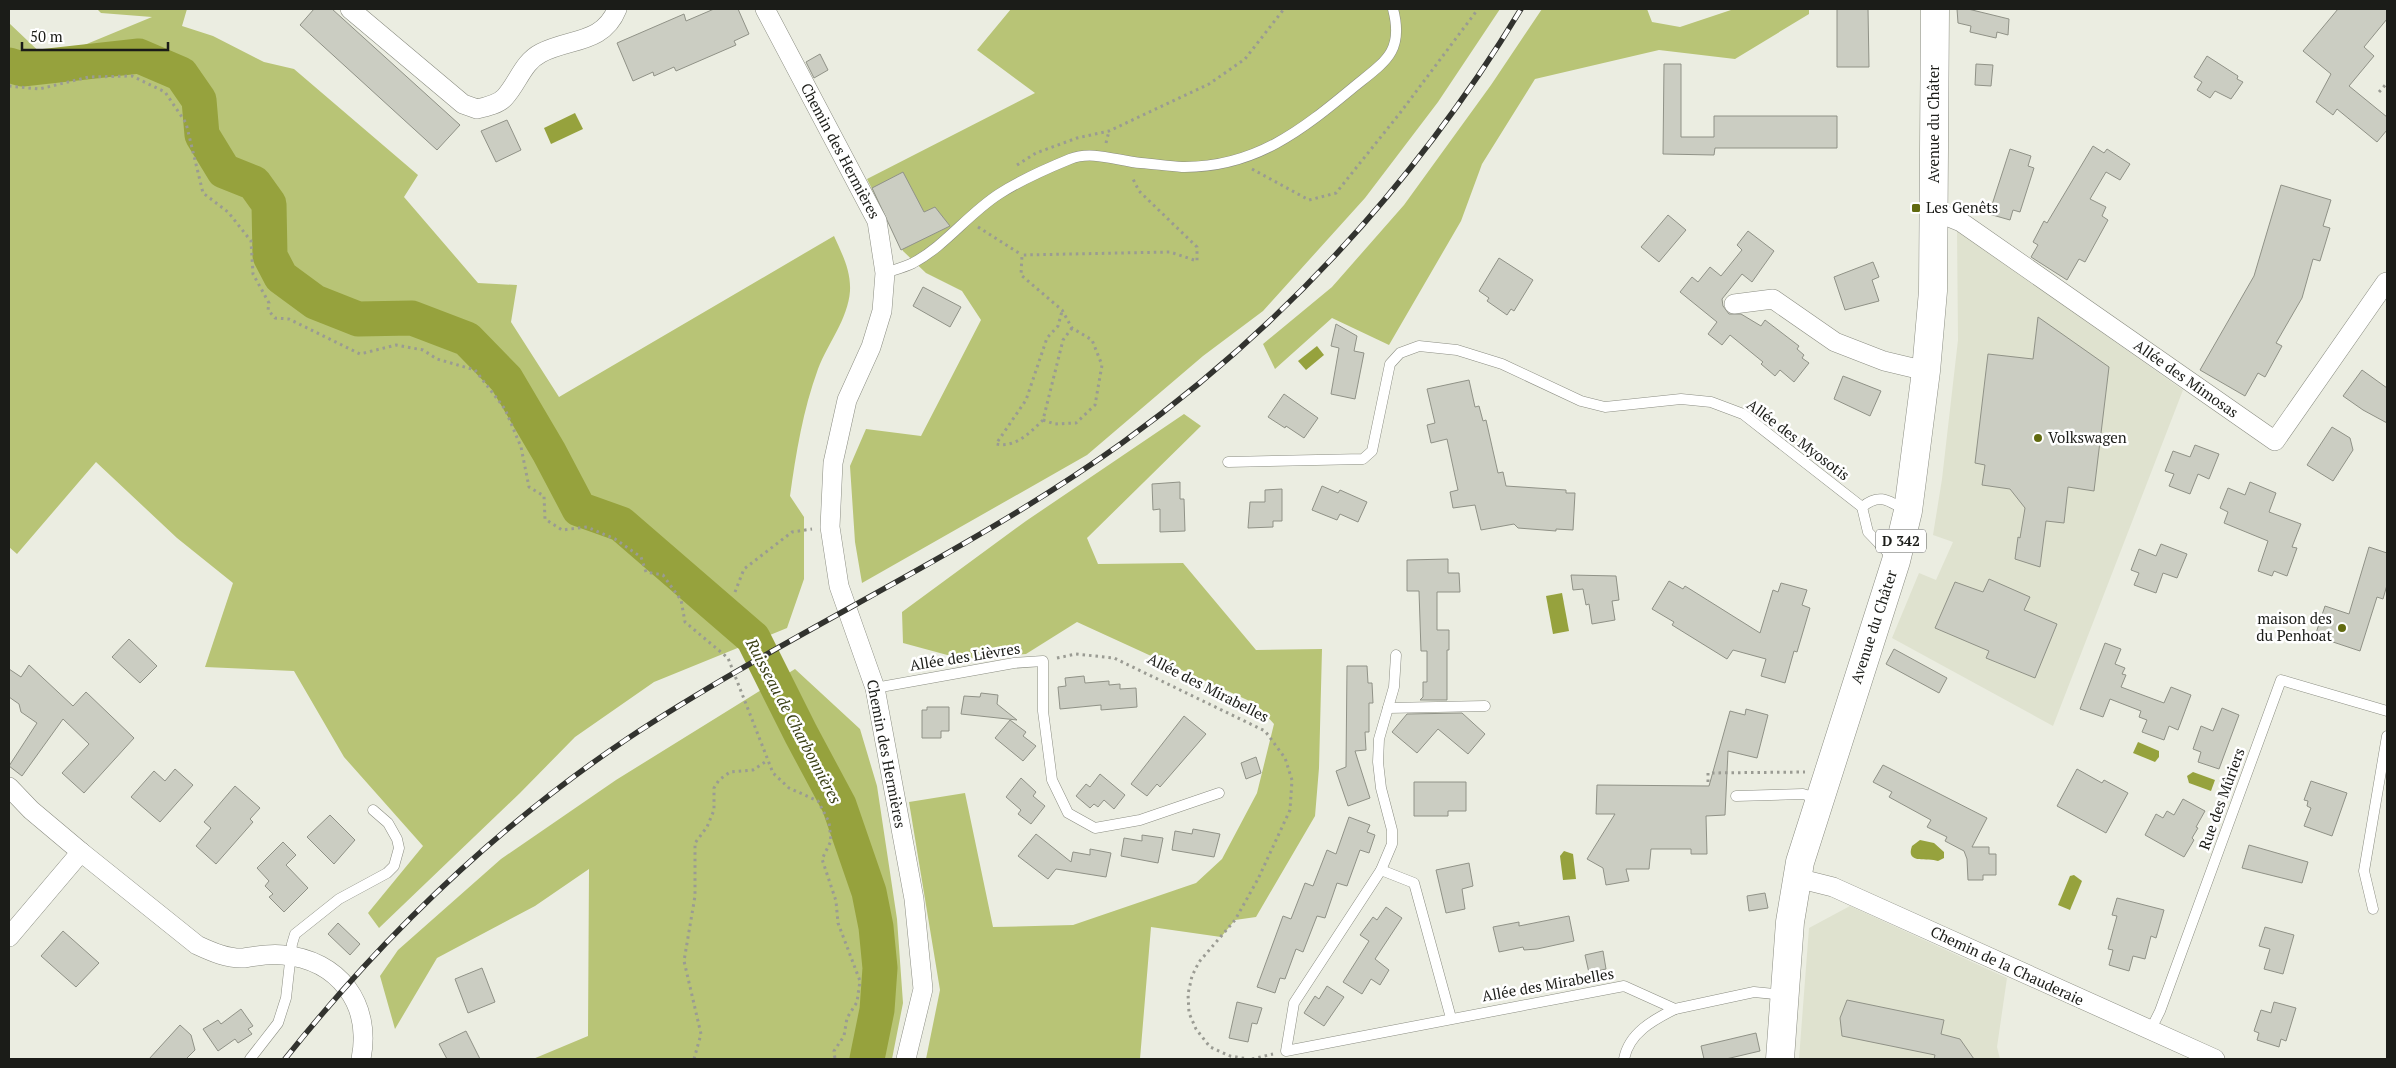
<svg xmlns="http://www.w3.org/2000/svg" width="2396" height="1068" font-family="'PT Serif',serif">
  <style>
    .built { fill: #dfe2cf }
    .green { fill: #b8c476 }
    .water { fill: #96a23d }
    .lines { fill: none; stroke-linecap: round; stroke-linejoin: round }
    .river { stroke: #96a23d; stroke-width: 35 }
    .building { fill: #cbcdc2; stroke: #909287 }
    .service-casing { stroke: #8b8d82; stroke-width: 11 }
    .minor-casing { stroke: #8b8d82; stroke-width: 20 }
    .primary-casing { stroke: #8b8d82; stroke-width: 29 }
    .path { stroke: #9a9b93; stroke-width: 3; stroke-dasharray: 2.5 4; stroke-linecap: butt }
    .service { stroke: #fff; stroke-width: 10 }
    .minor { stroke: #fff; stroke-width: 19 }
    .primary { stroke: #fff; stroke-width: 28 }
    .rail-casing { stroke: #32332f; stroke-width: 5.5 }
    .rail { stroke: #fff; stroke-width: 4; stroke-dasharray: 11; stroke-linecap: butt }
    .poi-dot { fill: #616a10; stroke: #fff; stroke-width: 2 }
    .labels { text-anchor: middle; stroke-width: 5; stroke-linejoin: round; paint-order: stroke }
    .shield { fill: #fff; stroke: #5f605d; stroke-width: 1 }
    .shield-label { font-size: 14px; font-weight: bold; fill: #1b1c18 }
    .street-label { font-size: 15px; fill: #1b1c18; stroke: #fff }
    .poi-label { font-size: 15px; fill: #1b1c18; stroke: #fff; text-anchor: start }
    .water-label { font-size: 16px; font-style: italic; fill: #3b4016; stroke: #fff }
  </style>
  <rect width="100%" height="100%" fill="#ebede1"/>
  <g class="built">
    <path d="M1957 230 2183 390 2053 726 1892 638 1919 573 1936 580 1953 542 1933 535 1942 479 1958 340Z"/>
    <path d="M1850 906 2007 978 1997 1047 2000 1059H1799L1809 928Z"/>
  </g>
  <g class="green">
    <path d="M97 9H187L182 26 213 36 264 62 294 69 418 175 404 197 478 283 517 285 511 322 559 397 834 236C842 254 851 270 850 291 848 319 828 343 818 369 803 410 796 453 790 496L804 517V579L787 628 654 682 575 737 520 793 379 928 368 913 423 846 344 757 294 671 205 667 233 583 177 538 96 462 17 554 9 547V23L48 60 152 17 101 13Z"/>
    <path d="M1011 9H1500L1438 102 1365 198 1263 311 1203 356 1087 455 862 583 855 542 850 466 866 429 921 436 981 320 962 291 926 273 903 251 867 179 1035 93 977 50Z"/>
    <path d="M1542 9H1647L1652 22 1680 27 1734 9H1809V14L1735 59 1659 50 1535 79 1482 164 1461 221 1389 345 1332 318 1275 369 1263 344 1332 287 1404 205 1491 85Z"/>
    <path d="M1184 414 1201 426 1087 538 1098 564 1183 563 1256 650 1322 649 1319 768 1315 816 1256 917 1235 920 1221 937 1151 927 1140 1059H926L940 990 909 802 965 793 993 927 1073 925 1196 883 1222 859 1257 793 1274 724 1256 704 1077 622 1026 654 962 659 903 643 902 612 1026 521Z"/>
    <path d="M795 669 860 729 877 786 897 919 903 1003 892 1059H533L588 1036 589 869 535 906 437 958 395 1029 380 976 398 950 501 859 616 780Z"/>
  </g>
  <g class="water">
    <path d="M575 113 583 129 551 144 544 128Z"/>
    <path d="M1317 346 1324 355 1306 370 1298 361Z"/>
    <path d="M1562 593 1569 631 1553 634 1546 596Z"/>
    <path d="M2138 742 2159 751V757L2155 762 2133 753Z"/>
    <path d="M2193 772 2215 780 2211 791 2189 783 2187 776Z"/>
    <path d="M1920 840 1934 843 1944 852V858L1938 861C1928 857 1905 865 1912 846Z"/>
    <path d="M1564 851 1573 854 1576 879 1563 880 1560 856Z"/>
    <path d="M2074 875 2082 881 2070 910 2058 905 2070 876Z"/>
  </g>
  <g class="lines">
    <path class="river" d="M9 65 22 69 139 56 181 74 199 100 202 135 224 171 254 183 269 204 270 256 281 277 315 302 358 319 412 318 467 339 506 379 549 452 579 509 621 524 753 638 801 734 839 805 869 892 876 927 880 968 877 1010 867 1059"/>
  </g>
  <g class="building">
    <path d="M314 9H332L460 125 437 150 300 25Z"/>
    <path d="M714 9H738L749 34 734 41 736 45 676 71 674 67 654 76 653 72 633 81 617 43 684 14 686 21Z"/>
    <path d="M1837 9H1868L1869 67H1837Z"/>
    <path d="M1957 9H1968L2009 19 2008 35 1997 32 1996 38 1970 32 1971 26 1958 23Z"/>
    <path d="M2338 9H2387V19L2364 47 2374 56 2349 86 2387 117V130L2377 142 2337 109 2333 115 2316 102 2331 74 2303 51Z"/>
    <path d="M820 54 828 70 814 78 806 62Z"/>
    <path d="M2207 56 2238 76 2237 79 2243 82 2231 99 2215 91 2210 98 2197 90 2202 82 2194 77Z"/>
    <path d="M1664 64H1681V137H1714V116H1837V148H1715L1714 155 1663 154Z"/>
    <path d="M1976 64 1993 65 1991 86 1975 85Z"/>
    <path d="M507 120 521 150 496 162 481 131Z"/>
    <path d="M2093 146 2104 153 2107 149 2130 164 2120 180 2106 172 2090 199 2106 207 2102 216 2108 220 2085 262 2079 259 2067 280 2031 257 2038 245 2033 242 2044 221 2047 223Z"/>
    <path d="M2010 149 2031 156 2028 166 2034 168 2020 212 2013 210 2010 220 1989 214Z"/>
    <path d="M903 172 924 212 935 207 950 226 901 250 872 188Z"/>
    <path d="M2281 185 2331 200 2323 226 2330 228 2320 261 2313 259 2302 298 2276 343 2282 346 2265 377 2258 373 2245 396 2200 370 2254 276Z"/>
    <path d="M1668 215 1686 230 1659 262 1641 247Z"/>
    <path d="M1748 231 1774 251 1752 282 1742 274 1722 299 1723 306 1729 314H1741L1761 326 1765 320 1799 346 1797 349 1804 355 1802 358 1809 363 1794 382 1780 370 1775 376 1761 364 1763 362 1730 335 1722 345 1708 334 1717 322 1680 292 1692 277 1698 282 1710 267 1721 276 1742 250 1737 245Z"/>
    <path d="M1499 258 1533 280 1514 311 1511 309 1507 315 1487 301 1489 298 1479 291Z"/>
    <path d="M1873 262 1879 277 1872 280 1879 301 1845 310 1834 277Z"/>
    <path d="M923 287 961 307 950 327 913 306Z"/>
    <path d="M2038 317 2109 367 2094 491 2068 487 2064 523 2046 521 2040 567 2015 559 2018 537 2020 538 2025 508 2010 489 1982 485 1985 465 1975 463 1988 354 2033 359Z"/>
    <path d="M1336 324 1357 336 1354 351 1364 353 1355 399 1331 394 1339 348 1331 346Z"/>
    <path d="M2362 370 2387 388V423L2363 410 2343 396Z"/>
    <path d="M1843 376 1881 391 1870 416 1834 399Z"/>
    <path d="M1469 380 1475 407 1479 406 1483 421 1486 420 1498 473 1503 472 1506 486 1566 490V493H1575L1573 530 1556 529V531L1518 528 1514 524 1481 530 1475 505 1453 508 1450 492 1458 490 1447 439 1431 443 1427 425 1435 423 1427 389Z"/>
    <path d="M1284 394 1318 418 1304 438 1286 426 1285 428 1268 417Z"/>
    <path d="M2332 427 2350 438 2353 450 2333 481 2307 465Z"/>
    <path d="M2195 445 2219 454 2209 479 2198 474 2190 494 2169 486 2174 474 2165 471 2173 451 2190 457Z"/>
    <path d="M1180 482V499H1184L1185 531 1160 532V509L1153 510 1152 484Z"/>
    <path d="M2250 482 2276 493 2269 512 2301 524 2292 547 2297 548 2287 576 2274 571 2272 576 2258 571 2268 541 2224 523 2228 512 2220 508 2228 488 2245 495Z"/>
    <path d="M1322 486 1338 493 1340 490 1367 502 1358 522 1340 514 1337 520 1312 510Z"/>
    <path d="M1282 489V521H1273V527L1248 528 1250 502H1265V490Z"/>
    <path d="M2161 544 2187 554 2177 578 2163 573 2156 593 2134 585 2139 573 2131 570 2139 549 2156 556Z"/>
    <path d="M2369 547 2387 553V585L2383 599 2377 597 2360 651 2315 636 2325 606 2349 614Z"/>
    <path d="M1448 559V573H1459L1460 592H1437V630H1449V650H1447V700H1420L1423 697V682H1427V651H1421L1419 591H1407V560Z"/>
    <path d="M1571 575 1616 576 1619 600 1612 601 1615 620 1592 624 1589 604 1586 605 1583 589 1573 590Z"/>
    <path d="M1989 579 2030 597 2024 610 2057 624 2035 678 1986 658 1989 651 1935 628 1955 582 1983 592Z"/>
    <path d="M1669 581 1683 589 1685 586 1760 633 1773 590 1778 592 1781 583 1807 590 1802 605 1810 608 1797 652 1794 651 1785 683 1761 676 1766 659 1733 650 1727 659 1672 625 1674 622 1652 609Z"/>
    <path d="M129 639 157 666 140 683 112 657Z"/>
    <path d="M2105 643 2121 649 2115 664 2125 668 2122 674 2126 675 2121 687 2164 703 2171 687 2191 695 2178 730 2169 726 2164 740 2142 732 2147 720 2139 717 2141 711 2110 699 2103 717 2080 709Z"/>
    <path d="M1894 649 1947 678 1939 693 1886 664Z"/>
    <path d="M29 665 73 706 86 692 134 738 84 793 62 773 89 744 63 719 22 776 9 766 37 723 21 712 19 704 9 697V669L21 677Z"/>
    <path d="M1347 666H1367L1368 683H1372L1373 703H1369V732H1365L1366 750 1355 751 1370 798 1348 806 1336 771 1346 767Z"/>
    <path d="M1084 676 1085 683 1109 681V685L1120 684V689L1136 688 1137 707 1101 710V705L1060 709 1058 687 1066 686 1065 678Z"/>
    <path d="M981 693 998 695 997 704 1017 720 961 714 964 696 980 697Z"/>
    <path d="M927 707H949V731H941V738H922V710H927Z"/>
    <path d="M2222 708 2239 715 2219 769 2198 762 2201 752 2193 749 2201 726 2213 731Z"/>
    <path d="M1746 709 1768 715 1757 758 1728 751 1725 815 1706 816 1707 854H1691V849H1651L1649 869H1626L1629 881 1606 885 1603 868 1587 859 1615 814H1596L1597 785 1709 786 1730 711 1745 715Z"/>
    <path d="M1462 713 1485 734 1468 754 1438 729 1417 753 1392 732 1407 714Z"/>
    <path d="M1184 716 1206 734 1160 787 1157 784 1147 796 1131 784Z"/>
    <path d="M1010 720 1026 732 1023 736 1036 746 1023 761 995 738Z"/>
    <path d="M1256 757 1261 773 1246 779 1241 763Z"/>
    <path d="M1883 765 1987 818 1972 847H1989V854H1996V875H1983V880H1968L1967 859 1964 851 1945 841 1947 837 1927 827 1931 820 1889 797 1892 792 1873 782Z"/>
    <path d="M175 769 193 785 160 822 131 797 154 771 165 781Z"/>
    <path d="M2077 769 2102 783 2104 780 2128 793 2106 833 2057 806Z"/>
    <path d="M1100 774 1125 795 1114 809 1104 800 1098 807 1094 804 1090 808 1076 796 1086 784 1090 787Z"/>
    <path d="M1021 778 1036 792 1033 796 1045 806 1031 824 1018 814 1021 810 1006 797Z"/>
    <path d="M2311 781 2347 793 2332 836 2304 826 2311 808 2307 806 2308 801 2304 800Z"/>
    <path d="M1414 782H1466V811H1448V816H1414Z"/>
    <path d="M235 786 260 808 250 819 253 822 216 864 196 846 211 828 204 822Z"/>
    <path d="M2183 799 2205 811 2196 827 2198 828 2192 838 2194 840 2184 857 2145 835 2156 814 2163 818 2167 811 2174 815Z"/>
    <path d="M330 815 355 840 334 864 307 837Z"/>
    <path d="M1349 817 1370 825 1367 832 1375 835 1369 853 1360 850 1347 886 1337 883 1325 918 1317 916 1303 952 1296 949 1285 979 1280 978 1275 993 1257 987 1283 916 1291 919 1305 883 1313 886 1327 850 1336 854Z"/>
    <path d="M1193 829 1220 834 1214 857 1172 850 1175 831 1192 834Z"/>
    <path d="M1036 834 1071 862 1073 852 1090 855V849L1111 853 1106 877 1056 869 1048 879 1018 856Z"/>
    <path d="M1142 835 1163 838 1158 863 1121 856 1124 838 1142 841Z"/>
    <path d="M283 842 296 855 286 865 308 888 284 912 269 897 273 894 265 886 269 881 257 868Z"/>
    <path d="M2249 845 2308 862 2302 883 2242 868Z"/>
    <path d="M1469 863 1473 886 1462 889 1465 909 1446 913 1436 870Z"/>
    <path d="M1765 893 1768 908 1749 911 1747 896Z"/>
    <path d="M2117 898 2164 910 2156 938 2151 936 2145 959 2133 956 2129 971 2109 965 2113 950 2108 949 2117 916 2112 915Z"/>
    <path d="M1386 907 1402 918 1375 959 1389 970 1380 985 1371 979 1362 994 1343 982 1369 941 1360 935 1373 917 1377 920Z"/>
    <path d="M1569 916 1574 941 1537 949 1524 950 1523 947 1499 952 1493 927 1519 922V926Z"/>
    <path d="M338 923 360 944 350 955 328 934Z"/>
    <path d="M2265 927 2294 935 2283 974 2264 969 2270 949 2259 946Z"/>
    <path d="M63 931 99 963 76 987 41 956Z"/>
    <path d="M1603 951 1606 969 1589 973 1585 955Z"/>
    <path d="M482 968 495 1002 468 1013 455 979Z"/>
    <path d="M1327 986 1344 997 1324 1026 1304 1013 1315 996 1319 999Z"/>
    <path d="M1847 1000 1944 1020 1941 1034 1960 1039 1974 1059H1934L1935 1055 1842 1036 1840 1018Z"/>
    <path d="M1237 1002 1262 1008 1257 1024 1252 1023 1248 1042 1229 1038Z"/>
    <path d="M2274 1002 2296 1008 2286 1041 2281 1039 2279 1047 2257 1040 2259 1033 2254 1031 2261 1010 2271 1013Z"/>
    <path d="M241 1009 253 1026 248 1029 252 1034 238 1043 235 1039 218 1051 203 1029 218 1020 221 1024Z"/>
    <path d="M180 1025 191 1035 195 1050 186 1059H149Z"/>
    <path d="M466 1031 480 1059H447L439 1044Z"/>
    <path d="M1756 1033 1760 1051 1726 1059H1704L1701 1046Z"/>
  </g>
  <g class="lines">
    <g class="service-casing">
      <g id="service">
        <path d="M885 273C894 270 905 267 913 263 945 246 968 214 999 194 1019 181 1048 168 1070 159 1092 150 1118 161 1141 163 1154 164 1168 166 1182 167 1255 168 1302 130 1355 86 1386 61 1404 51 1393 9"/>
        <path d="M1228 462 1363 459 1372 451 1390 364 1400 353 1419 346 1457 350 1502 364 1581 401 1605 407 1681 399 1711 402 1743 414 1862 507 1868 532 1893 558"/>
        <path d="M1862 507C1879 493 1888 500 1905 510"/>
        <path d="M1396 655 1394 687 1379 739 1378 762 1381 788 1392 830V844L1381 870 1294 1003 1286 1051 1624 986 1675 1009 1754 992 1784 995"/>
        <path d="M875 688 1014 663 1043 661V711L1052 780 1068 813 1095 828 1140 820 1219 793"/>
        <path d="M1388 708 1485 706"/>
        <path d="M1736 796 1803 794 1819 799"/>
        <path d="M1381 870 1414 883 1451 1018"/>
        <path d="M2373 909 2364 871 2387 736"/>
        <path d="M2150 1031 2160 1011 2281 680 2387 711"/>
        <path d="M250 1059 278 1023 286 998 292 944 295 934 339 899 387 873 394 866 399 848 397 839 388 823 373 810"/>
        <path d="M1624 1059C1629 1033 1653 1020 1675 1009"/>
      </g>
    </g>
    <g class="minor-casing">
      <g id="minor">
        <path d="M350 9 463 104 477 109C486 107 499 104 505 97 518 83 523 62 541 53 570 38 603 44 617 9"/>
        <path d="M765 9 877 221 885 273 882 311 871 347 847 400 833 463 830 527 839 586 875 688 914 899 923 989 906 1059"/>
        <path d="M1934 211 1961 222 2275 441 2386 282"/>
        <path d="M1734 304 1773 299 1835 342 1884 361 1926 371"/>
        <path d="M9 787 31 810 81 852 197 945C212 952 228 959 244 958 257 956 270 953 283 955 339 960 372 1004 361 1059"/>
        <path d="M1797 878 1833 887 2215 1059"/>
        <path d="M9 937 81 852"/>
      </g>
    </g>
    <g class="primary-casing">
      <path id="primary" d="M1780 1059 1790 922 1800 862 1896 561 1908 511 1926 371 1933 291 1935 9"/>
    </g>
    <g class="path">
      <path d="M9 86 39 89 89 77 132 76 165 92 186 123 203 193 228 212 251 241 253 274 269 303 268 310 275 318 289 319 360 354 396 345 423 350 437 359 475 370 505 409 521 447 529 487 544 496 545 519 562 530 587 527 615 539 641 557 646 572 663 575 681 600 685 622 728 658 773 773 789 788 818 801 829 822 831 841 822 859 836 901 838 923 860 981 857 1002 847 1018 844 1036 834 1051 835 1059"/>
      <path d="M2379 92 2387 83"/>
      <path d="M1106 143 1109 131"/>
      <path d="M1017 165 1036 153 1077 138 1109 131 1209 84 1245 59 1284 9"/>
      <path d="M1252 169 1309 200 1336 193 1400 113 1478 9"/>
      <path d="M978 227 1022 255"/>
      <path d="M1072 328 1063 340 1043 420 1055 424 1076 423 1095 405 1102 365 1092 340 1072 328 1062 310 1021 275 1022 255 1170 252 1197 261V247L1139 191 1132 177"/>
      <path d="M1043 420C1030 433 1015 448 996 444L1026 400 1047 338 1058 326 1062 311"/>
      <path d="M735 592 744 569 792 532 812 529"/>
      <path d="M1057 658 1076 654 1114 658 1265 731 1285 758 1292 780 1290 810 1258 879 1235 920 1199 962 1192 976 1188 994 1189 1013 1196 1029 1210 1047 1230 1056 1248 1059"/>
      <path d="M1708 782V773L1805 772"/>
      <path d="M694 1059 701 1034 684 961 695 896V843L707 827 714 810V788L719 780 730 772 753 770 768 760"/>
      <path d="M1252 1059 1273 1054"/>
    </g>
    <use href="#service" class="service"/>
    <use href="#minor" class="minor"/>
    <use href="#primary" class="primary"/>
    <g class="rail-casing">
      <path id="rail" d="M285 1059C383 936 496 827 627 739 787 633 966 555 1122 443 1284 326 1418 179 1521 9"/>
    </g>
    <use href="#rail" class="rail"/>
  </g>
  <g class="poi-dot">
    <rect x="1911" y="203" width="10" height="10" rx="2.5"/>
    <circle cx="2038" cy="438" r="5"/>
    <circle cx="2342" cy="628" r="5"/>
  </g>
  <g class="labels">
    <rect class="shield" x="1876" y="529.5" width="50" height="23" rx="4"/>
    <g class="shield-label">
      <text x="1901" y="546">D 342</text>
    </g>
    <g class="street-label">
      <text transform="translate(1934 124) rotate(-90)" y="5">Avenue du Châter</text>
      <text transform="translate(840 151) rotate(62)" y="5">Chemin des Hermières</text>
      <text transform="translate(2186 379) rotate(35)" y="5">Allée des Mimosas</text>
      <text transform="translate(1798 440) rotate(37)" y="5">Allée des Myosotis</text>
      <text transform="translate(1874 627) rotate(-72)" y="5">Avenue du Châter</text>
      <text transform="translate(965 657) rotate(-9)" y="5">Allée des Lièvres</text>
      <text transform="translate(1208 688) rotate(27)" y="5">Allée des Mirabelles</text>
      <text transform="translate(886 754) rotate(79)" y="5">Chemin des Hermières</text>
      <text transform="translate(2222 799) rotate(-70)" y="5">Rue des Mûriers</text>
      <text transform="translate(2007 966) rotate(25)" y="5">Chemin de la Chauderaie</text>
      <text transform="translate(1548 985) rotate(-10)" y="5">Allée des Mirabelles</text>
    </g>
    <g class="poi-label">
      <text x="1926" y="213">Les Genêts</text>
      <text x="2048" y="443">Volkswagen</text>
      <text x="2332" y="624" text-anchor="end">maison des<tspan x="2332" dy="17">du Penhoat</tspan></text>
    </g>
    <g class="water-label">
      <text transform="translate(794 721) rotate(62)" y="6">Ruisseau de Charbonnières</text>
    </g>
  </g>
  <rect width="2396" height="1068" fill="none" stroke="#1b1c18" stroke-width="20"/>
  <path d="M22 42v8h146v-8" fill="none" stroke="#1b1c18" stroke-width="2.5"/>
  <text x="30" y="42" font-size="15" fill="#1b1c18" stroke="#ffffff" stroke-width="4" paint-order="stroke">50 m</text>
</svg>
